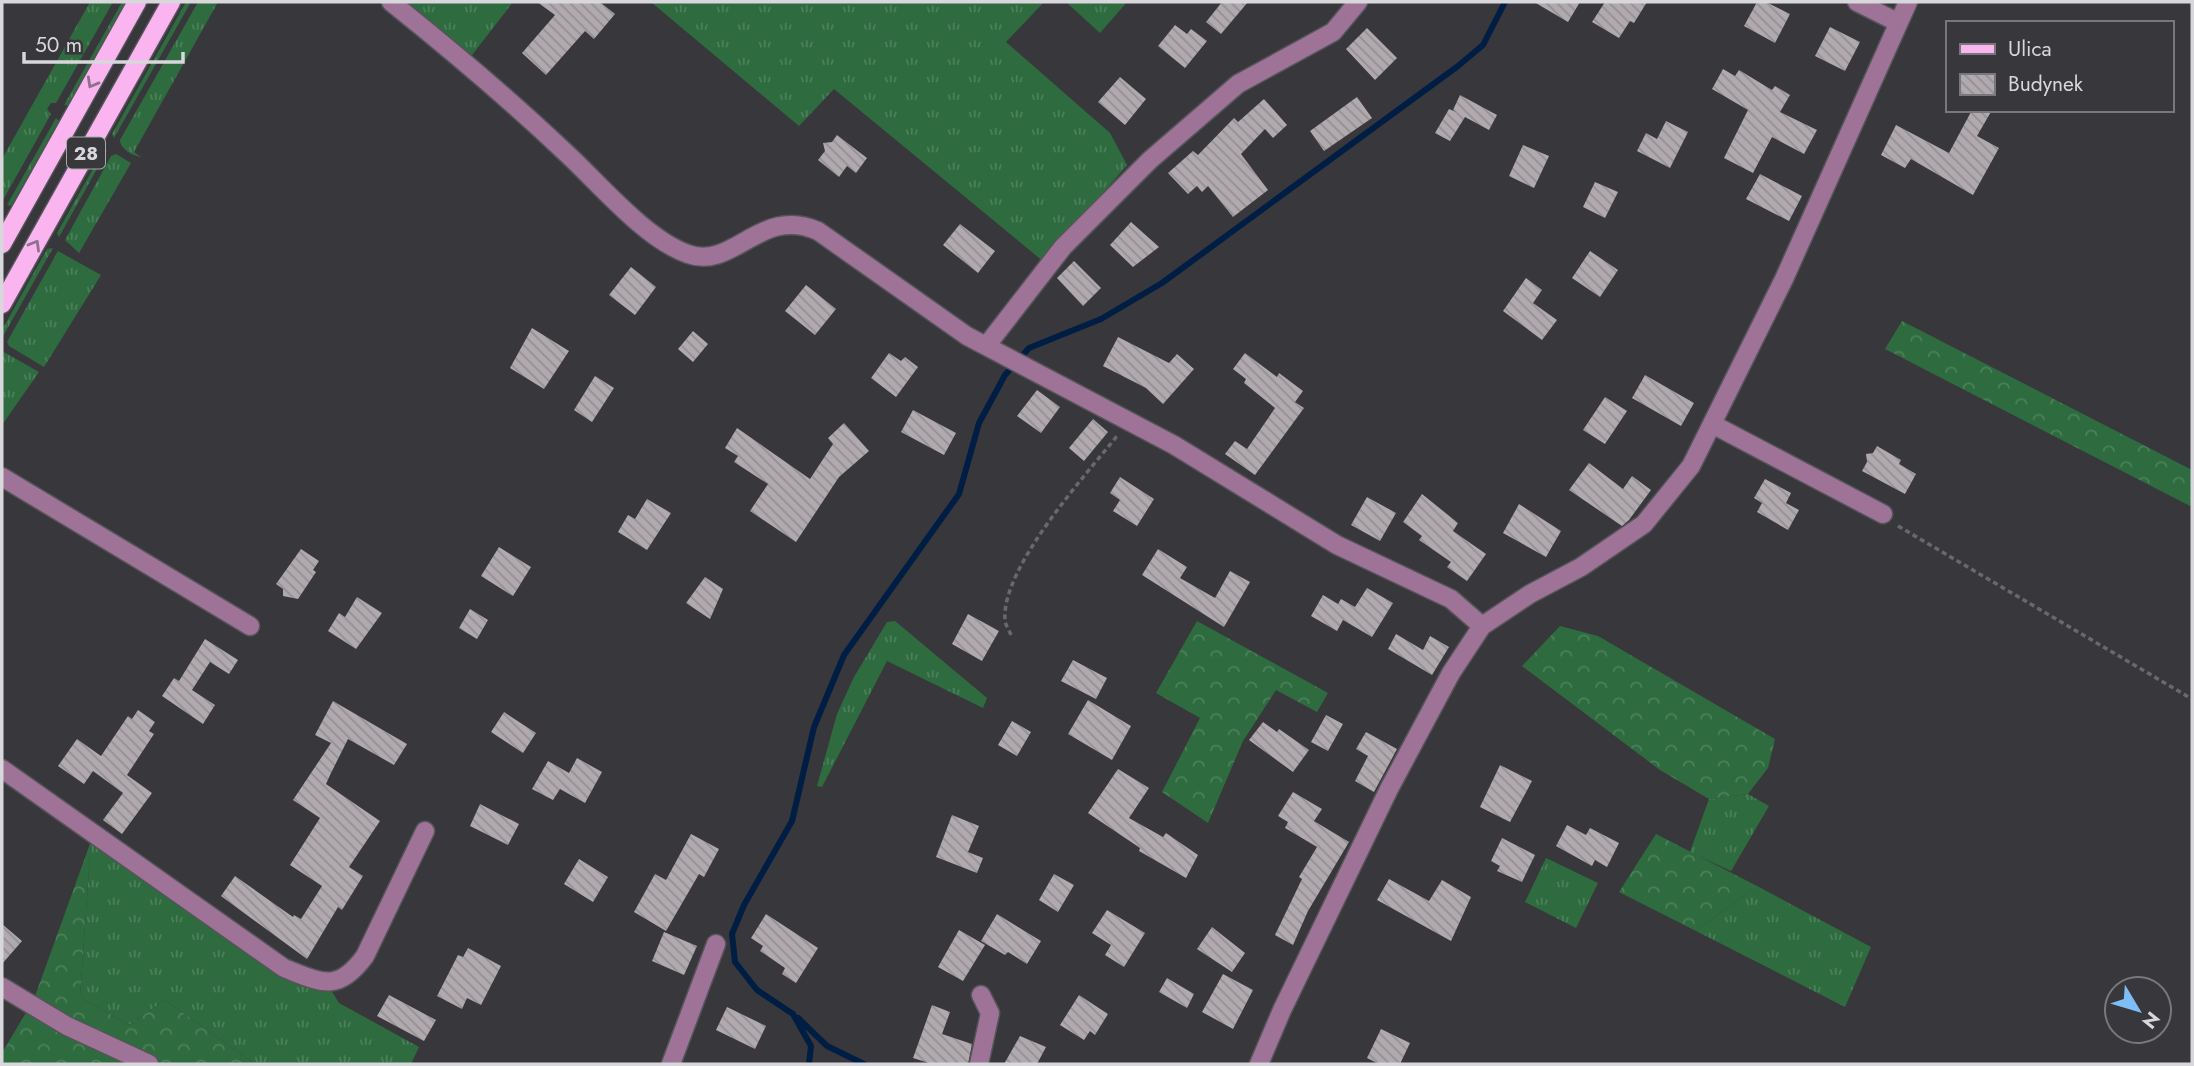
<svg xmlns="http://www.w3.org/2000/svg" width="2194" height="1066" font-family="Jost,sans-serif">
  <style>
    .grass { fill: url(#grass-tufts) }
    .forest { fill: url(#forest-crowns) }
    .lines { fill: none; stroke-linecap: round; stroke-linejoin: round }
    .stream { stroke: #001e44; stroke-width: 6 }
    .building { fill: url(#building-back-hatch) }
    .minor-casing { stroke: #545459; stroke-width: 21 }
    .major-casing { stroke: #545459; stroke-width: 21 }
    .path { stroke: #69696d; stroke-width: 3.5; stroke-dasharray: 5 3.5; stroke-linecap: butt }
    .minor { stroke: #9e7397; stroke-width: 18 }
    .major { stroke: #fab5f0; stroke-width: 18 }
    .oneway { stroke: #8f708d }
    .labels { text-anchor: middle; stroke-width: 7; stroke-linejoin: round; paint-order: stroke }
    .shield { fill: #37373c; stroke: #a8a8ac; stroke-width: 2 }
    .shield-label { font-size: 19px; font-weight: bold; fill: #d8d8dc }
  </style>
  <defs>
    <pattern id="grass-tufts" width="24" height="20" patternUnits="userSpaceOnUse" patternTransform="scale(1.75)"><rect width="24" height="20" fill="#2e6c3f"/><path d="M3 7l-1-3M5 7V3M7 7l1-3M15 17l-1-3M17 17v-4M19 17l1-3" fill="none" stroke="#4c805a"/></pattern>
    <pattern id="forest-crowns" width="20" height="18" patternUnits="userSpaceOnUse" patternTransform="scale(1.75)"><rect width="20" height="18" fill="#2e6c3f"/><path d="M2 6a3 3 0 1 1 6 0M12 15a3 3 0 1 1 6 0" fill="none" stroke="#4c805a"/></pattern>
    <pattern id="building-back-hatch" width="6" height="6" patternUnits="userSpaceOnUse" patternTransform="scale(1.75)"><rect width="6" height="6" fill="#b0a9ae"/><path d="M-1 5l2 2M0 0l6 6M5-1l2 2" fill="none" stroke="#948f93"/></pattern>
  </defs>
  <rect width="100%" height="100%" fill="#37373c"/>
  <path class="grass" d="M90,2H113L56,103H51L47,109L51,114L2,202V159Z
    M122,2H126L68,105H64Z
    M186,2H191L114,138L112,134Z
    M198,2H218L134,152L141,157C133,156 120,149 120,140Z
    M405,2H513L472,55Z
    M651,2H1044L1006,42L1110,133L1127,165L1044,262L834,89L799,126Z
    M1066,2H1127L1100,33Z
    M56,118L59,121L11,206L7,205Z
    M104,149L107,151L59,237L57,233Z
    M116,154L131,163L79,253L65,240L111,156Z
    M53,248L2,338V330L47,249Z
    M58,251L101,275L44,367L9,346L7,342Z
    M2,351L39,372L2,425Z
    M895,621L987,698L983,708L887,661L822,787L817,786L837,714L854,677L887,622Z
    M1748,794L1769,806L1731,871L1690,852L1709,799Z
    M91,841L304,987L331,990L339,1003L419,1047L411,1064H255L165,1000L129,1025L80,997Z
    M1546,858L1598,883L1576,928L1525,902Z
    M1757,886L1871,947L1845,1007L1696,931Z"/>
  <path class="forest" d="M1902,321L2192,470V507L1885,349Z
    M1197,621L1328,693L1317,712L1276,690L1243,741L1208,823L1162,792L1200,718L1156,693Z
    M1560,626L1598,636L1775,739L1768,768L1748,794L1709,799L1660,770L1522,666Z
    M1656,834L1757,886L1696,931L1619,892Z
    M91,841L80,997L129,1025L165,1000L255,1064H2V1053L34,999Z"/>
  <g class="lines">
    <path class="stream" d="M798,1018L827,1046L864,1064
      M809,1064L811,1046L793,1014L757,990L735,962L732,934L744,905L792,821L814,727L844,655L959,494L979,423L1005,375L1029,348L1101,319L1162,283L1458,66L1483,45L1505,2"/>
  </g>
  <path class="building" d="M537,2H600L615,14L594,39L585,31L546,75L522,53L555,15Z
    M1222,2H1248L1221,34L1206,22Z
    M1534,2H1580L1568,22Z
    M1605,2H1647L1634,23L1630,21L1619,38L1592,22Z
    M1757,2H1766L1790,14L1775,43L1744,26Z
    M1175,25L1187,34L1191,29L1207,41L1185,68L1158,46Z
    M1830,27L1860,42L1845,71L1815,56Z
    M1367,28L1397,58L1375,80L1346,49Z
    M1723,69L1735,76L1739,70L1772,90L1775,86L1790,95L1780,112L1817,130L1804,154L1772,137L1753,173L1724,158L1748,110L1712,89Z
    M1120,77L1146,99L1125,125L1098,102Z
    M1460,95L1497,115L1489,130L1465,117L1450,141L1435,133L1449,109L1456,112L1453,110Z
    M1357,97L1372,118L1324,151L1310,131Z
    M1264,99L1287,125L1273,138L1265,129L1241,154L1268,190L1233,217L1208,186L1202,192L1197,186L1188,194L1168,173L1193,151L1198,155L1234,118L1238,122Z
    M1972,110H1992L1977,136L1999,148L1973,195L1911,159L1905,168L1881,155L1896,125L1949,153Z
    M1666,121L1688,132L1670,168L1637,151L1646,133L1657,139Z
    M837,135L867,158L856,173L847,166L839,177L818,160L825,151L823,143L832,142Z
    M1523,145L1549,156L1534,188L1509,176Z
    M1760,174L1802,196L1789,221L1746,199Z
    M1595,182L1618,192L1605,218L1583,207Z
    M1131,222L1159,247L1133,267L1110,245Z
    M960,224L995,251L978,273L943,245Z
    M1590,251L1618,270L1600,297L1572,278Z
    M1074,261L1101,288L1083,306L1057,278Z
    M631,267L656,287L635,315L609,295Z
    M1526,278L1542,290L1533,303L1557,320L1542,340L1503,311Z
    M806,285L836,309L815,335L785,311Z
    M532,328L569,351L544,389L510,368Z
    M693,331L708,344L693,362L678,349Z
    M1118,337L1169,363L1177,354L1194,369L1163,404L1146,388L1103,366Z
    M889,353L901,361L905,357L918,367L896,397L871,378Z
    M1245,353L1277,377L1279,373L1303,391L1295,402L1304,408L1255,475L1225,454L1235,441L1247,449L1275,408L1244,383L1246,379L1233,369Z
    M1645,375L1694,403L1681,426L1632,398Z
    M595,376L614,388L592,422L574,410Z
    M1037,390L1060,407L1041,433L1017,416Z
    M1605,397L1627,411L1605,444L1583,430Z
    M913,410L956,433L944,455L901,432Z
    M1093,419L1108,432L1084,461L1069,448Z
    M844,423L869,451L839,477L796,542L750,511L768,484L734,462L738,456L725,448L737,428L810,479L833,444L828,438Z
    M1877,446L1901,460L1899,464L1916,474L1905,494L1862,471L1867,462L1866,454L1873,453Z
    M1589,463L1623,489L1632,476L1651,490L1629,520L1622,526L1569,490Z
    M1120,477L1154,499L1137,526L1113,511L1120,500L1110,493Z
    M1765,479L1791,493L1786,503L1799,510L1788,530L1757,512L1762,503L1754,498Z
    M1422,494L1458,523L1453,531L1486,554L1467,581L1447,567L1451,562L1419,540L1422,536L1403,522Z
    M1367,497L1396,513L1380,541L1351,525Z
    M647,499L671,513L647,550L618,532L628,515L635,519Z
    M1519,504L1561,531L1546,557L1503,533Z
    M499,547L531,567L513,596L481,576Z
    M301,549L319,561L313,570L316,572L298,599L283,596V589L276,584Z
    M1158,549L1187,567L1180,578L1215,598L1230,571L1250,582L1224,627L1142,575Z
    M705,577L723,589L710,619L686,603Z
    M1367,588L1393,603L1372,637L1343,620L1337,631L1311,616L1323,595L1338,604L1341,599L1355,607Z
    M357,597L382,613L356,649L328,631L339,613L345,617Z
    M470,609L488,620L477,639L459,628Z
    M968,614L999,631L982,661L952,644Z
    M1396,634L1423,650L1430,636L1449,647L1432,675L1388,649Z
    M205,639L238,660L229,674L210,662L192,690L215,705L203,724L162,696L174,678L179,681Z
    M1073,660L1107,678L1096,699L1061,681Z
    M1088,700L1131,726L1112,760L1068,734Z
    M333,701L407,744L394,765L348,739L331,773L326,784L380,821L349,867L363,876L342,910L338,907L307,959L221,896L235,876L293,917L294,915L301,919L322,886L290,865L320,818L293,800L331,743L315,735Z
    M138,710L155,722L149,731L154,734L127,775L152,793L122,834L103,820L123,793L93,771L84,784L58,766L77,739L101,756L128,716L132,719Z
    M504,712L536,733L523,753L491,732Z
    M1326,715L1343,724L1328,751L1311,742Z
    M1012,721L1031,732L1017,756L998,745Z
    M1263,722L1277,732L1279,729L1309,750L1293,772L1249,740Z
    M1366,732L1397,749L1374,792L1355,781L1368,756L1356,749Z
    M577,758L602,772L585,803L560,789L553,800L532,789L548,761L569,773Z
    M1500,765L1532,781L1510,822L1480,807Z
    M1118,769L1149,788L1129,818L1163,837L1166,833L1198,855L1186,878L1139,851L1140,848L1088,813Z
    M1293,792L1322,809L1314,821L1349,842L1308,911L1293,945L1275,935L1302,879L1299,877L1317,847L1285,828L1288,822L1278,816Z
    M480,804L519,824L508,845L470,826Z
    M952,815L979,826L968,852L983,858L977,873L936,857Z
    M1567,825L1586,835L1590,828L1619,843L1607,867L1595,860L1592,866L1556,846Z
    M691,834L719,849L704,877L699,874L666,931L634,912L655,874L666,880Z
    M1502,838L1535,855L1522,882L1497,871L1500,866L1491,861Z
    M579,859L608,877L593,902L564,884Z
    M1054,874L1074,885L1058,912L1039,900Z
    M1389,879L1429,901L1442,880L1471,897L1451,941L1377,900Z
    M1107,910L1145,933L1124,967L1105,955L1111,945L1092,933Z
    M766,914L818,948L796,983L782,974L785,968L760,951L763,946L751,938Z
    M997,914L1041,941L1027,964L1008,952L1005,955L981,941Z
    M2,924L22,941L2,964Z
    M1212,927L1245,953L1232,972L1197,949Z
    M959,930L985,945L963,981L938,967Z
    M664,932L697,946L684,975L652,961Z
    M468,948L501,966L481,1005L467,998L462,1009L437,996L458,955L463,957Z
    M1223,974L1253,990L1233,1029L1202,1012Z
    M1167,978L1194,994L1187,1008L1159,992Z
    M389,995L436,1020L424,1041L377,1016Z
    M1079,995L1108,1014L1095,1035L1090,1031L1084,1040L1060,1025Z
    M932,1005L950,1012L942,1034L972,1044L968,1064H932L913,1058Z
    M727,1007L766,1026L755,1049L716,1030Z
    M1381,1029L1410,1043L1400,1064H1379L1367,1058Z
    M1020,1036L1046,1047L1037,1064H1004Z"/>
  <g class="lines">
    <g class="minor-casing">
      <path id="minor" d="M391,2C451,50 509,99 565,152C599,183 645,239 688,254C733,271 761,205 818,231L967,336L1174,445L1337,545L1451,599L1482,626
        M1857,2L1897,22
        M987,345L1063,247L1150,160L1238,84L1333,32L1358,2
        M1712,424L1883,514
        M2,477L250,626
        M2,769L284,968C322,983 338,993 365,956L425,831
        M2,987L67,1026L149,1064
        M671,1064L716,944
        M979,1064L990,1013L981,995
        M1259,1064L1282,1010L1389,789L1451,673L1482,626L1530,594L1581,567L1644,524L1691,466L1784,279L1908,2"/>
    </g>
    <g class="major-casing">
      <path id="major" d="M2,244L137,2
        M2,304L171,2"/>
    </g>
    <path class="path" d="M1898,526L2192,699
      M1011,635C1009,630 1005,624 1005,620C1001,568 1085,476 1117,436"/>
    <use href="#minor" class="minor"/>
    <use href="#major" class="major"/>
  </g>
  <defs><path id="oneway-chevron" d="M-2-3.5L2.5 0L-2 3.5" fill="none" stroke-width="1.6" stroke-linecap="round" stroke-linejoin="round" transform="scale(1.75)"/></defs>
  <g class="oneway">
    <use href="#oneway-chevron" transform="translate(92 83) rotate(119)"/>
    <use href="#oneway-chevron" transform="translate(35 245) rotate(-60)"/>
  </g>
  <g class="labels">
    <rect class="shield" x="67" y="137.5" width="38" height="31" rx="5"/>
    <g class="shield-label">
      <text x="86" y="160">28</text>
    </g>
  </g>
  <rect width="2194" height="1066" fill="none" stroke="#d8d8dc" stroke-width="7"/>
  <rect x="1946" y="21" width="228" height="91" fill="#37373c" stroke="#77777c" stroke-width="2"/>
  <rect x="1960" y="44" width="35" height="10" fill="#fab5f0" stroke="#77777c" stroke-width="2"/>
  <text x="2008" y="56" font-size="21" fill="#d8d8dc">Ulica</text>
  <rect x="1960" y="74" width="35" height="21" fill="url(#building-back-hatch)" stroke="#77777c" stroke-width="2"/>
  <text x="2008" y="91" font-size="21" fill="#d8d8dc">Budynek</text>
  <g transform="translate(2138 1010) rotate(128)"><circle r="33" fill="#37373c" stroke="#77777c" stroke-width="2"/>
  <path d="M0-5L12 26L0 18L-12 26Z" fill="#7dbef9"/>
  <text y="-10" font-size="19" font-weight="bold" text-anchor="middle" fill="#d8d8dc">N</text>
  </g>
  <path d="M24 52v10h159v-10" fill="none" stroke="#d8d8dc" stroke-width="3.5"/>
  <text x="35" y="52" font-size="21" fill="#d8d8dc" stroke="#37373c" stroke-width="5" paint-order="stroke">50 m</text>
</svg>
